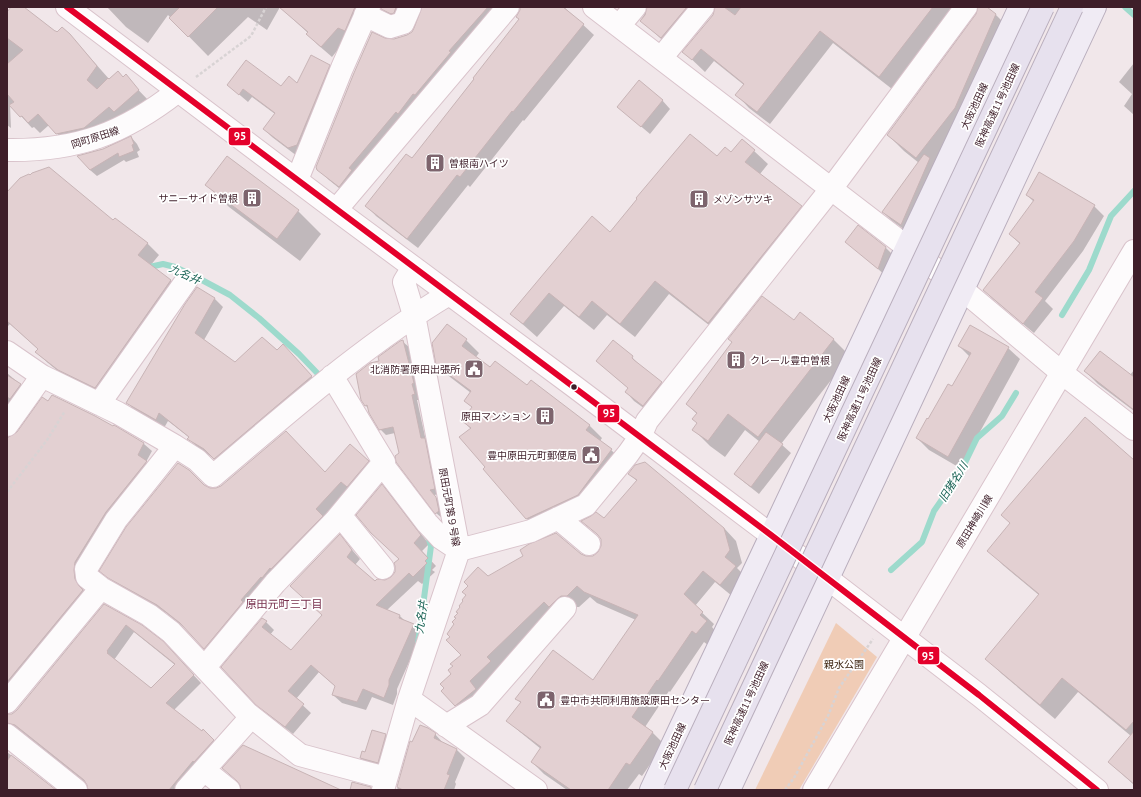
<svg xmlns="http://www.w3.org/2000/svg" width="1141" height="797" font-family="'PT Sans','Noto Sans JP',sans-serif">
  <style>
    .green { fill: #f0ccb6 }
    .shadow { fill: #0003; fill-rule: evenodd }
    .lines { fill: none; stroke-linecap: round; stroke-linejoin: round }
    .stream { stroke: #9ddacc; stroke-width: 6 }
    .building { fill: #e3d0d2; stroke: #c8b4b6; fill-rule: evenodd }
    .minor-casing { stroke: #d9c3cb; stroke-width: 24 }
    .major-casing { stroke: #b9aebd; stroke-width: 24 }
    .path { stroke: #d8d3d4; stroke-width: 2.5; stroke-dasharray: 3 2; stroke-linecap: butt }
    .minor { stroke: #fdfbfc; stroke-width: 22 }
    .major { stroke: #f0ebf4; stroke-width: 22 }
    .highway-bridge-casing { stroke: #b9aebd; stroke-width: 24; stroke-linecap: butt }
    .highway-bridge { stroke: #e7e1ee; stroke-width: 22 }
    .bus-1-casing { stroke: #fff; stroke-width: 9 }
    .bus-1 { stroke: #e4002b; stroke-width: 6 }
    .bus-dot { fill: #3e1e29; stroke: #fff; stroke-width: 1.5 }
    .labels { text-anchor: middle; stroke-width: 3.5; stroke-linejoin: round; paint-order: stroke }
    .street-label { font-size: 10px; fill: #3e1e29; stroke: #fff }
    .poi-label { font-size: 10px; fill: #3e1e29; stroke: #fff; text-anchor: start }
    .park-label { font-size: 10px; fill: #3b230f; stroke: #fff }
    .water-label { font-size: 11px; font-style: italic; fill: #186254; stroke: #fff }
    .neighbourhood-label { font-size: 11px; fill: #772f4c; stroke: #fff }
    .line-badge { stroke: #fff; stroke-width: 1.5 }
    .badge-label { font-size: 11px; text-anchor: middle; font-weight: bold; fill: #fff }
  </style>
  <rect width="100%" height="100%" fill="#f1e7ea"/>
  <path class="green" d="M836,623L877,657L799,790H755Z"/>
  <path class="shadow" d="M12,7H22L55,33L69,34L110,80L123,78L125,76L149,101L68,145L49,125L40,133L34,127L32,128L10,104L11,128L7,125V14Z
    M107,7H372L332,57L317,44L308,33L280,7L267,30L248,17L208,56L168,15L148,43L126,27Z
    M382,7H413L392,19L382,8Z
    M423,7H512L350,197L329,180L318,169L385,39L394,40L412,33Z
    M521,7H564L594,35L524,121L523,120L470,187L468,185L418,248L376,216L366,205L412,160L520,19Z
    M623,7H956L892,89L833,43L770,124L749,108L737,95L744,85L714,61L705,72L684,52L714,15L716,8H712L674,51L641,20L648,8Z
    M979,7H985L996,15L1012,31L909,233L891,220L883,212L919,163L904,151L888,135L977,15Z
    M1134,63V115L1124,106L1132,94L1119,82Z
    M329,66L338,74L297,156L272,137L264,129L275,114L252,97L248,102L228,85L281,88L297,84Z
    M662,100L670,109L650,134L618,107Z
    M131,137L137,144L140,150L137,152L139,157L126,162L124,160L97,176L90,170L103,150Z
    M754,151L768,164L760,174L801,207L815,221L723,336L669,294L635,337L607,315L594,330L564,306L537,337L511,314L611,234L717,158L732,154Z
    M228,157L298,211L321,234L300,261L229,207L207,185Z
    M7,193L113,221L147,243L159,255L150,266L171,281L182,293L107,399L70,381L48,363L36,352L38,349L10,324L7,327Z
    M1027,195L1094,206L1104,216L1083,251L1045,301L1053,309L1034,333L994,300L984,290L1020,244L1010,234L1034,202Z
    M847,242L886,248L894,256L886,276Z
    M214,298L223,307L204,340L235,363L277,351L291,354L319,385L223,467L213,458L197,447L189,439L190,438L168,421L164,428L136,412L128,403Z
    M800,314L834,340L850,356L781,444L791,453L759,494L744,482L735,474L760,442L745,430L725,457L710,446L693,429L698,424L697,414L687,404L794,321Z
    M447,325L466,340L479,353L476,357L491,368L527,387L589,425L602,438L600,441L611,450L624,462L539,532L527,519L484,469L486,467L471,429L463,421L473,408L465,401L471,393L450,377L437,364Z
    M403,342L409,347L419,389L420,400H417L426,441L430,445L440,494L434,495L441,504L444,517L442,518L436,513L400,453L395,433L386,435L380,429L369,409L365,405L380,362Z
    M959,346L1008,348L1020,359L960,468L929,450L917,438L952,388L970,357Z
    M632,357L640,366L661,383L670,391L652,414L634,401L626,392L629,389L597,361Z
    M1134,370V411L1098,384L1085,371L1130,375Z
    M7,373L28,391L7,422Z
    M114,426L144,444L152,451L146,462L154,470L81,578L82,587L86,594L7,699V438L113,428Z
    M1134,461V785L1109,762L1131,736L1078,692L1055,719L1002,674L987,659L1040,596L1004,566L989,551Z
    M368,462L376,469L349,489L323,517L330,524L212,656L187,630L166,613L117,585L101,571L204,486L209,489H215L326,473Z
    M629,474L724,528L736,541L742,563L737,568L747,578L732,596L715,582L695,606L714,624L712,627L718,634L708,645L704,642L670,692L669,691L645,727L652,732L664,744L642,776L639,774L627,790H567L544,774L532,762L541,749L520,732L508,721L521,703L517,699L593,682L636,620L597,603L590,597L579,607H573L468,717L442,691L453,674L462,655L451,637L488,577L580,554L586,557H593L599,553L602,546V539L583,521L604,520L637,481Z
    M382,486L390,494L429,544L422,551L436,566L432,570L435,572L422,584L418,581L387,610L399,615L406,622L413,625L422,633L397,689V694L393,705L372,697L366,710L342,703L333,695L336,687L319,672L296,699L311,713L293,734L266,713L222,667L266,622L274,630L270,635L291,652L323,615L340,536L360,559L355,565L375,582L385,581L392,578L396,572L400,559Z
    M104,605L170,650L201,683L174,710L202,732L203,731L221,748L184,790H89L87,784L23,733L17,730L7,734V715L12,714L17,711ZM134,632L175,665L152,689L114,660Z
    M435,734L443,743L457,750L465,758L455,782L456,784L454,790H397L411,743Z
    M385,735L394,743L386,771L369,766L361,758Z
    M7,752L54,790H7Z"/>
  <g class="lines">
    <path class="stream" d="M1125,7L1134,15
      M145,268L163,264L175,267L200,279L230,295L259,318L299,354L320,376
      M1062,315L1089,270L1111,216L1134,191
      M891,570L922,542L934,511L959,475L977,438L1002,416L1016,393
      M418,643L431,546L428,536"/>
  </g>
  <path class="building" d="M11,7H24L55,31H56L57,32L62,27L70,34L97,66L87,80L97,89L108,78L109,79L118,71L123,77L126,74L139,90L114,112L109,107L84,128L56,134L38,114L28,123L22,116L20,117L9,105L14,102L7,94V64L23,50L7,38V12Z
    M180,7H218L188,37L169,18Z
    M279,7H355L345,31L338,28L321,47L306,34L308,32Z
    M381,7H396L394,13L391,14L381,9Z
    M422,7H488L449,51L451,52L415,95L413,94L398,114L396,112L349,168L352,170L339,187L317,170L316,167L354,73L372,32L385,38L394,39L407,35L412,32L414,28Z
    M520,7H563L584,24L513,112L512,111L460,177L457,175L407,239L365,206L406,154L412,158L474,79L473,78L519,19L516,17L520,10Z
    M647,7H687L661,38L640,21L645,15Z
    M715,7H724L735,15L741,7H933L879,77L820,31L757,112L735,95L744,84L701,49L692,60L682,52L713,15Z
    M978,7H987L996,14L955,108L916,158L887,135L976,14Z
    M311,55L330,65L297,145L288,148L263,129L275,113L243,89L239,95L227,85L246,60L281,86L289,76L297,83Z
    M639,80L663,100L641,127L617,107Z
    M690,134L717,156L725,147L731,152L742,139L755,150L745,162L802,206L708,323L655,281L620,324L592,301L579,317L549,293L523,324L510,314L592,216L610,232L637,199L636,198Z
    M131,136L134,144L132,145L134,151L119,157L118,153L90,170L77,156L103,149Z
    M924,154L930,158L901,225L882,212Z
    M227,156L299,210L277,239L205,185Z
    M49,167L113,220L115,218L148,243L138,255L171,280L95,388L58,370L35,352L38,349L7,321V192L20,178L29,174L30,175L32,173Z
    M1039,172L1095,205L1074,241L1035,292L1043,298L1023,324L983,290L1020,243L1009,234L1034,200L1026,195Z
    M858,225L886,247L878,269L845,242Z
    M197,287L215,298L195,333L235,362L262,337L277,350L283,344L312,376L214,459L204,449L187,439L189,437L159,413L156,420L126,403L185,304Z
    M762,296L794,320L800,312L834,339L758,437L728,414L708,441L692,430L697,423L692,419L697,413L686,404L732,342L728,339Z
    M447,324L467,339L462,346L490,367L495,361L527,385L531,380L590,425L586,430L612,449L578,495L526,519L483,469L485,467L459,437L471,428L462,421L472,407L464,401L471,391L436,365L432,343Z
    M970,325L1009,347L948,457L916,438L927,418L928,419L948,384L952,386L971,353L958,346Z
    M403,340L414,383L412,384L415,394L412,395L421,438H425L435,489L430,490L436,497L439,511L435,514L396,462L395,456L399,453L393,427L379,430L369,413L367,405L365,406L361,400L356,374L370,363L379,361L378,357L400,341Z
    M613,340L633,356L632,358L634,360L662,382L643,406L625,392L628,388L596,361Z
    M1100,351L1134,377V410L1084,371Z
    M7,375L21,384L10,399L7,397Z
    M52,395L95,416L113,426L114,425L144,443L138,455L147,461L106,512L75,562L74,570L75,579L79,586L83,590L7,682V438L17,432L42,397L48,401Z
    M1085,417L1134,460V721L1126,730L1062,678L1040,705L985,659L1039,594L987,551L1010,523L1001,515Z
    M286,431L325,472L350,444L369,461L347,487L341,482L316,509L323,516L271,569L270,568L262,578L261,577L241,600L243,602L204,649L180,623L157,605L108,578L99,571L126,527L178,463L189,470L204,485L210,488H216L221,486Z
    M766,432L783,444L751,487L734,474Z
    M645,462L724,528L730,550L725,557L736,566L720,585L703,571L684,594L703,612L700,615L707,621L696,634L692,631L658,681L657,680L632,717L653,732L630,765L626,763L608,790H571L531,762L541,747L506,721L521,702L515,699L553,650L593,680L638,615L584,592L577,586L567,596H561L556,600L549,607L544,602L487,657L491,661L470,681L476,689L455,706L441,691L444,688L440,684L451,674L448,670L453,666L450,664L461,655L446,640L450,637L447,634L454,624L452,622L456,618L454,617L458,613L456,612L460,607L459,606L463,601L462,600L466,595L462,592L468,586L464,582L478,567L488,576L523,556L520,550L529,544L556,533L581,554L586,556H593L598,552L601,546V539L597,534L581,521L591,516L596,512L604,518L637,480L628,474L635,465Z
    M382,484L421,535L414,543L428,558L425,561L427,563L413,577L409,573L376,605L400,615L399,618L414,624L389,680V685L384,698L363,689L357,702L332,695L335,686L311,665L288,691L304,704L285,727L256,705L221,667L262,618L267,621L262,627L291,650L322,615L290,586L340,534L352,550L347,557L375,581L377,579L385,580L391,577L395,572V566L394,563L399,559L371,533L356,515Z
    M104,604L142,625L163,641L194,675L166,703L202,731L203,729L214,740L194,762L193,761L169,790H88L87,785L84,780L15,725L7,723V714H12L17,710ZM126,625L175,664L151,688L107,653L108,652L107,651Z
    M420,725L428,728L436,733L434,738L457,749L447,774L450,775L444,790H403L397,787L410,741L412,742Z
    M372,730L386,734L378,763L360,758L362,751L365,752Z
    M1134,731V784L1108,762Z
    M243,745L267,756L341,790H241L240,785L237,781L222,768Z
    M11,755L56,790H7V761Z
    M352,782L371,787V790H350Z"/>
  <g class="lines">
    <g class="minor-casing">
      <path id="minor" d="M67,7L336,210L575,387L771,535L979,695L1097,790
        M594,7L963,290L1062,373L1134,429
        M365,15L390,27L403,23L410,7
        M619,26L635,7
        M661,58L703,7
        M7,150C77,151 123,134 178,91
        M297,180L342,68L369,7
        M336,210L508,7
        M7,352L42,376L118,413L175,446L197,460L213,476C289,412 364,345 449,294
        M99,404L186,281
        M7,425L42,376
        M175,446L116,520L86,569L87,577L101,588L149,615L171,632L248,714L300,755L386,778
        M382,464L427,523L441,538L459,550L531,531L586,505L628,454L640,437L647,421L831,189L966,7
        M340,515L383,568
        M558,518L589,544
        M205,667L275,583L335,521L384,462L332,376
        M409,699L536,790
        M7,702L101,588
        M446,726L480,705L565,608
        M7,735L76,790
        M204,770L229,790
        M186,790L251,717
        M383,790L409,699L459,550L414,315L404,282L413,267
        M814,790L1134,251"/>
    </g>
    <g class="major-casing">
      <path id="major" d="M651,790L1020,7
        M729,790L1095,7"/>
    </g>
    <path class="path" d="M196,77L251,36L266,7
      M7,492L47,440L65,411
      M785,790L794,778L828,716L839,688L873,639"/>
    <use href="#minor" class="minor"/>
    <use href="#major" class="major"/>
    <g class="highway-bridge-casing">
      <path id="highway-bridge" d="M675,790L1043,7
        M705,790L1072,7"/>
    </g>
    <use href="#highway-bridge" class="highway-bridge"/>
    <g class="bus-1-casing">
      <path id="bus-1" d="M67,7L771,535L979,695L1097,790"/>
    </g>
    <use href="#bus-1" class="bus-1"/>
  </g>
  <defs>
    <g id="building-square" transform="scale(1)"><rect x="-9" y="-9" width="18" height="18" rx="4" fill="#7d646d" stroke="#fff"/><path d="M-4-6H4V6H1V3H-1V6H-4ZM-2.5-4.3h1.7v1.8h-1.7ZM.8-4.3h1.7v1.8H.8ZM-2.5-1h1.7V.8h-1.7ZM.8-1h1.7V.8H.8Z" fill="#fff"/></g>
    <g id="civic-square" transform="scale(1)"><rect x="-9" y="-9" width="18" height="18" rx="4" fill="#7d646d" stroke="#fff"/><path d="M-.6-6.5H3V-4.5H.6V-3L4-1V1h2V6H-6V1h2V-1L-.6-3ZM-1.2 2.5V6h2.4V2.5Z" fill="#fff"/></g>
  </defs>
  <g fill-rule="evenodd">
    <use href="#building-square" x="435" y="163"/>
    <use href="#building-square" x="252" y="198"/>
    <use href="#building-square" x="699" y="199"/>
    <use href="#building-square" x="736" y="360"/>
    <use href="#civic-square" x="474" y="369"/>
    <use href="#building-square" x="545" y="416"/>
    <use href="#civic-square" x="591" y="455"/>
    <use href="#civic-square" x="546" y="700"/>
  </g>
  <circle class="bus-dot" cx="574" cy="387" r="3.5"/>
  <g class="labels">
    <g class="street-label">
      <text transform="translate(997 105) rotate(-65)" y="4">阪神高速11号池田線</text>
      <text transform="translate(974 106) rotate(-65)" y="4">大阪池田線</text>
      <text transform="translate(95 137) rotate(-18)" y="4">岡町原田線</text>
      <text transform="translate(836 399) rotate(-65)" y="4">大阪池田線</text>
      <text transform="translate(859 399) rotate(-65)" y="4">阪神高速11号池田線</text>
      <text transform="translate(450 507) rotate(80)" y="4">原田元町第９号線</text>
      <text transform="translate(974 521) rotate(-59)" y="4">原田神崎川線</text>
      <text transform="translate(746 703) rotate(-65)" y="4">阪神高速11号池田線</text>
      <text transform="translate(672 746) rotate(-65)" y="4">大阪池田線</text>
    </g>
    <g class="poi-label">
      <text x="449" y="167">曽根南ハイツ</text>
      <text x="238" y="202" text-anchor="end">サニーサイド曽根</text>
      <text x="713" y="203">メゾンサツキ</text>
      <text x="750" y="364">クレール豊中曽根</text>
      <text x="460" y="373" text-anchor="end">北消防署原田出張所</text>
      <text x="531" y="420" text-anchor="end">原田マンション</text>
      <text x="577" y="459" text-anchor="end">豊中原田元町郵便局</text>
      <text x="560" y="704">豊中市共同利用施設原田センター</text>
    </g>
    <g class="park-label">
      <text x="844" y="668">親水公園</text>
    </g>
    <g class="water-label">
      <text transform="translate(185 274) rotate(24)" y="4">九名井</text>
      <text transform="translate(953 482) rotate(-58)" y="4">旧猪名川</text>
      <text transform="translate(421 617) rotate(-82)" y="4">九名井</text>
    </g>
    <g class="neighbourhood-label">
      <text x="284" y="608">原田元町三丁目</text>
    </g>
  </g>
  <g class="line-badge">
    <rect x="228" y="127" width="23" height="19" rx="4" fill="#e4002b"/>
    <rect x="597" y="404" width="23" height="19" rx="4" fill="#e4002b"/>
    <rect x="917" y="646" width="23" height="19" rx="4" fill="#e4002b"/>
  </g>
  <g class="badge-label">
    <text x="240" y="140">95</text>
    <text x="609" y="417">95</text>
    <text x="928" y="660">95</text>
  </g>
  <rect width="1141" height="797" fill="none" stroke="#3e1e29" stroke-width="16"/>
</svg>
